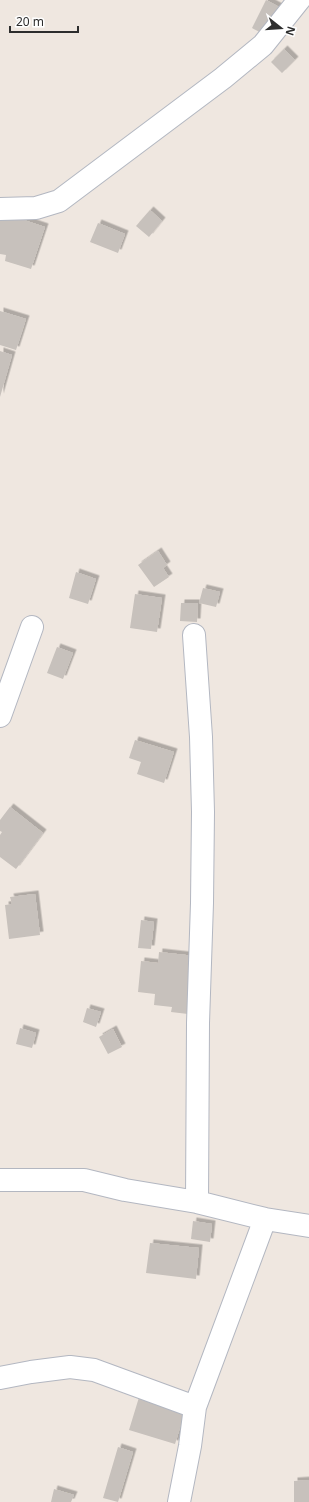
<svg xmlns="http://www.w3.org/2000/svg" width="309" height="1502" font-family="'Noto Sans',sans-serif">
  <style>
    .building { fill: #c7c1bc; filter: url(#shadow) }
    .lines { fill: none; stroke-linecap: round; stroke-linejoin: round }
    .minor-casing { stroke: #b3b7c1; stroke-width: 24 }
    .minor { stroke: #fff; stroke-width: 22 }
  </style>
  <defs>
    <filter id="shadow"><feDropShadow dx="3.5" dy="-3.5" stdDeviation="0" flood-color="#0004"/></filter>
  </defs>
  <rect width="100%" height="100%" fill="#efe7e0"/>
  <path class="building" d="M266,0L281,8L267,36L252,28Z
    M284,49L295,60L282,73L271,62Z
    M150,210L162,221L149,237L136,226Z
    M3,213L45,227L31,269L5,261L6,255L0,254V221Z
    M98,223L125,234L118,253L90,242Z
    M0,311L26,319L16,350L0,345Z
    M0,351L12,355L0,397Z
    M158,551L167,565L163,568L169,577L154,587L138,565Z
    M76,572L96,579L88,604L69,598Z
    M203,588L220,592L216,607L199,603Z
    M135,594L162,598L157,632L130,628Z
    M181,603H198L197,622L180,621Z
    M57,647L73,653L63,679L47,673Z
    M135,740L174,752L164,783L137,774L141,762L129,758Z
    M10,807L43,833L16,869L0,857V835L2,832L0,831V820Z
    M35,894L40,935L9,939L5,905L12,904L10,897Z
    M141,920L154,922L151,949L138,948Z
    M159,952L195,956L188,1014L171,1012L172,1007L154,1005L155,994L138,992L141,961L158,963Z
    M87,1008L101,1012L96,1027L83,1022Z
    M20,1028L36,1033L32,1048L16,1044Z
    M113,1029L122,1047L108,1054L99,1037Z
    M193,1221L212,1224L210,1242L191,1239Z
    M150,1243L199,1248L196,1279L146,1273Z
    M140,1394L186,1408L175,1444L129,1430Z
    M118,1447L133,1452L118,1502L103,1498Z
    M309,1480V1502H294V1481Z
    M54,1489L74,1495L71,1502H51Z"/>
  <g class="lines">
    <g class="minor-casing">
      <path id="minor" d="M0,209L36,208L59,201L223,78L263,45L299,0
        M194,635L201,737L203,812L202,903L198,1023L197,1202
        M0,716L32,627
        M0,1180H84L125,1190L197,1202L265,1219L309,1226
        M0,1378L31,1372L70,1367L94,1370L195,1407
        M179,1502L190,1446L195,1407L265,1219"/>
    </g>
    <use href="#minor" class="minor"/>
  </g>
  <g transform="translate(281 28) rotate(107)" stroke="#ffffff" stroke-width="3" paint-order="stroke">
  <path d="M0-3L7 15L0 10L-7 15Z" fill="#2d2d2d"/>
  <text y="-6" font-size="11" font-weight="bold" text-anchor="middle" fill="#2d2d2d">N</text>
  </g>
  <path d="M10 26v6h68v-6" fill="none" stroke="#2d2d2d" stroke-width="2"/>
  <text x="16" y="26" font-size="12" fill="#2d2d2d" stroke="#ffffff" stroke-width="3" paint-order="stroke">20 m</text>
</svg>
